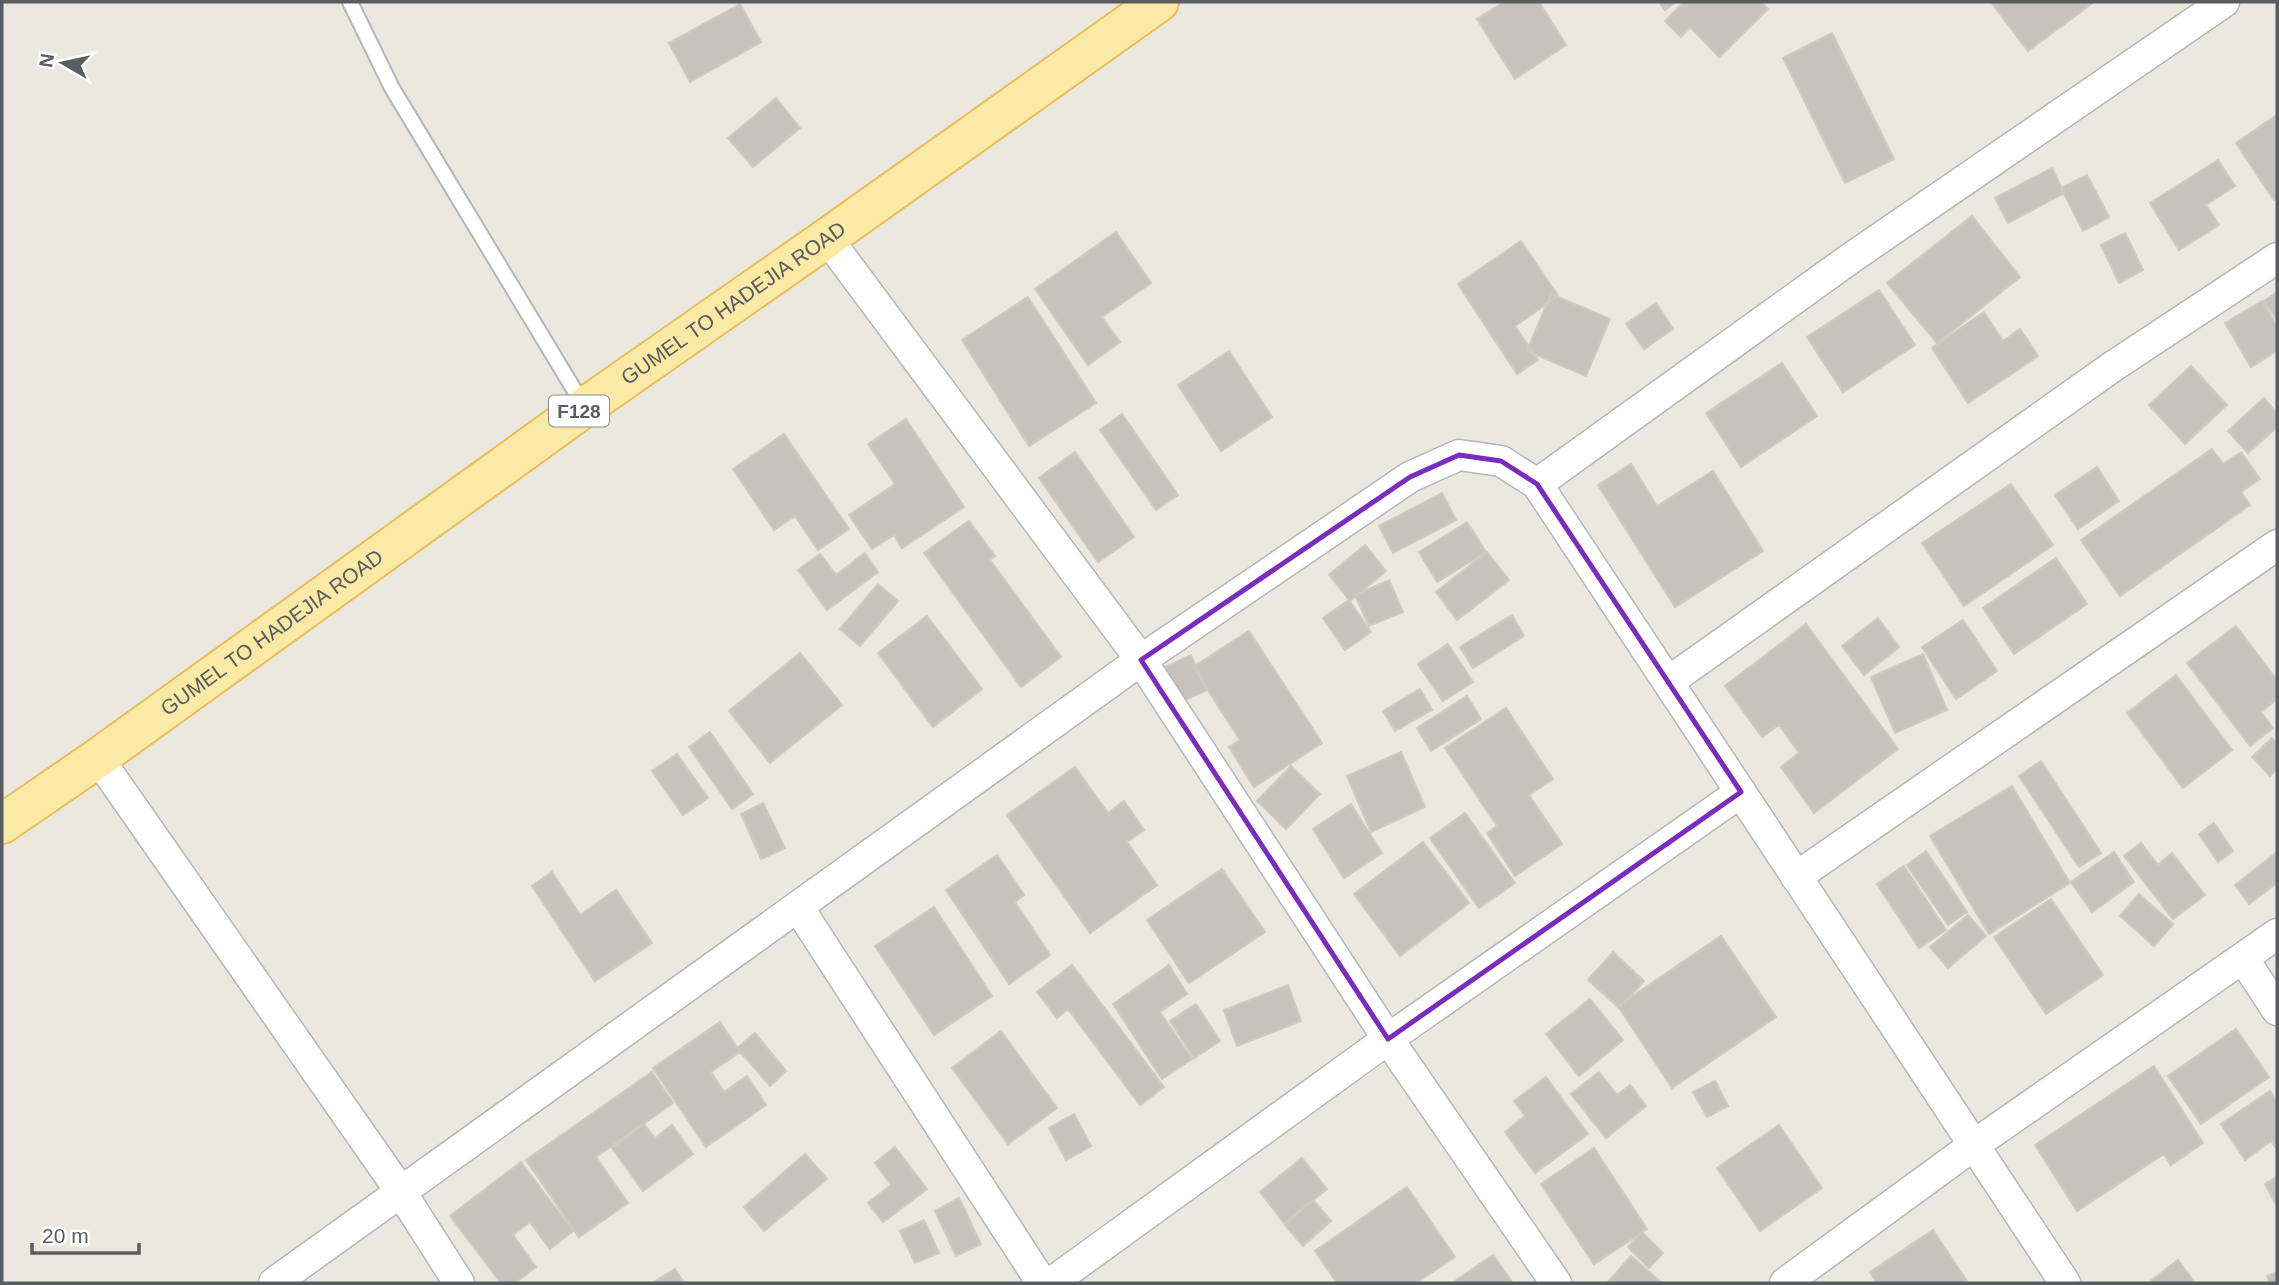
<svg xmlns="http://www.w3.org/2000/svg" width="2279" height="1285" font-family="Arial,sans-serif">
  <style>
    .building { fill: #c6c3bd; stroke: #cfcabf; stroke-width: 2 }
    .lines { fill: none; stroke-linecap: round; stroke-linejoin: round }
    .service-casing { stroke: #b3b6ba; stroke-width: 18 }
    .minor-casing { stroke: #b3b6ba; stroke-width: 33 }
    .primary-casing { stroke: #eabd5a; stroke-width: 42 }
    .service { stroke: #fff; stroke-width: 14 }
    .minor { stroke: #fff; stroke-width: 30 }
    .primary { stroke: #fbeaa5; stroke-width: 38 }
    .marked { fill: none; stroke: #7b2cbf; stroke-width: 5; stroke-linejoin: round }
    .labels { text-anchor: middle; stroke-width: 6; stroke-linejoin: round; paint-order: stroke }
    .shield { fill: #fff; stroke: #8b8d90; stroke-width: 2 }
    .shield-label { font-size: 19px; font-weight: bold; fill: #595c60 }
    .street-label { font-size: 21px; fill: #595c60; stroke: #fff }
  </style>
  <rect width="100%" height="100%" fill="#ebe8e0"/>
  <path class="building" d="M1504,2H1539L1566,45L1515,79L1477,19Z
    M1659,2H1676L1665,10Z
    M1684,2H1761L1768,9L1719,57L1690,27L1681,37L1665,21Z
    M1991,2H2094L2028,51Z
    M740,4L761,42L690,82L669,43Z
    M1832,33L1894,159L1845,183L1783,58Z
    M776,98L800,128L753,167L728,138Z
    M2277,115V198L2274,200L2236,143Z
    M2218,160L2235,186L2206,205L2219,225L2179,250L2150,203Z
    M2052,168L2064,193L2008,223L1995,198Z
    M2087,175L2109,217L2083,231L2061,188Z
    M1972,216L2020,277L1937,343L1887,283Z
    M1116,232L1151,283L1102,317L1120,342L1088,365L1035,289Z
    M2125,233L2143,270L2119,283L2101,245Z
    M1521,241L1558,296L1515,326L1538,360L1517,374L1458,284Z
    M1879,290L1915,345L1843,392L1807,337Z
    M2277,292V320L2264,301Z
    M1551,294L1610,319L1586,376L1527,351Z
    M1028,297L1096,403L1029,446L962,340Z
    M2262,301L2277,326V351L2251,367L2225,323Z
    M1656,303L1673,329L1644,349L1626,324Z
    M1984,312L2003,341L2020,329L2038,356L1968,403L1932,348Z
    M1229,351L1272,417L1221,451L1178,385Z
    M1782,363L1817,416L1741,467L1706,413Z
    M2191,366L2227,405L2185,444L2149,405Z
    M2264,398L2277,413V427L2248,453L2228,431Z
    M1122,414L1178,495L1156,510L1100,430Z
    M906,419L964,507L902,548L894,535L872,549L849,515L895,484L868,444Z
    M784,434L849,529L818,550L795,516L774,530L733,469Z
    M2212,449L2223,464L2241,452L2260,479L2241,492L2250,505L2120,596L2081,540Z
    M1075,452L1134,537L1098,562L1039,478Z
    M1631,464L1657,506L1713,471L1763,551L1675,607L1598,485Z
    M2097,467L2119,501L2078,529L2055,495Z
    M2011,484L2053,545L1964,606L1922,543Z
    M1442,493L1456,520L1393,553L1379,526Z
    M969,521L995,556L990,560L1061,657L1021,687L924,553Z
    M1467,522L1486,552L1437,582L1419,552Z
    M1365,545L1386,571L1350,601L1329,575Z
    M1487,552L1509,580L1457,620L1436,592Z
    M865,553L878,572L827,610L798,570L820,554L836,575Z
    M2056,558L2087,604L2014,654L1983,608Z
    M1389,580L1403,612L1369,626L1355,595Z
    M878,584L898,601L860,646L840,629Z
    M1349,600L1371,632L1345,650L1323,618Z
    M1512,615L1524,636L1473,668L1460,647Z
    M927,616L982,689L933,727L878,653Z
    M1878,618L1899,647L1864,675L1842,646Z
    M1963,620L1997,671L1956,699L1922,647Z
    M1806,624L1898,749L1814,813L1781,767L1799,753L1779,725L1762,737L1725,686Z
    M2236,626L2277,680V699L2261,712L2273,728L2250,746L2187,663Z
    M1249,631L1322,743L1254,787L1229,747L1240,740L1193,667Z
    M1448,644L1473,682L1443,701L1418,664Z
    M800,653L842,705L770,763L729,711Z
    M1923,654L1947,710L1895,733L1871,677Z
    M1191,655L1207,690L1181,702L1165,667Z
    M2176,675L2232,750L2183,788L2127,713Z
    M1420,689L1432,710L1395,731L1383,711Z
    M1467,696L1481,719L1431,751L1417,728Z
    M1506,708L1553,779L1529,795L1562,844L1515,876L1487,833L1497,826L1445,748Z
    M710,732L753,794L732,809L689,747Z
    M2272,738L2277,744V769L2270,776L2252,757Z
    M1401,752L1425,807L1371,832L1347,776Z
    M677,754L708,798L683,815L652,771Z
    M2041,761L2101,853L2079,867L2019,776Z
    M1291,766L1320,794L1286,829L1257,801Z
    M1075,767L1108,813L1124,801L1144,830L1127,842L1157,885L1090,933L1007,815Z
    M2012,786L2070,883L1989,934L1930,836Z
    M763,803L785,848L761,859L741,814Z
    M1351,804L1382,853L1344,878L1313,829Z
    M1465,813L1515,883L1479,908L1430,838Z
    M2214,823L2233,851L2218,862L2199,834Z
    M1423,842L1469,903L1400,956L1354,894Z
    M2141,843L2158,865L2172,853L2205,895L2173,919L2124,856Z
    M1926,851L1967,912L1948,925L1907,865Z
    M2114,852L2134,882L2092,912L2071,882Z
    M2277,852V883L2249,904L2235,885Z
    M997,855L1024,895L1015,902L1050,955L1009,984L946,890Z
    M1904,866L1946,930L1919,948L1877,884Z
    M1222,869L1265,932L1189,983L1147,920Z
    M552,872L580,915L616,890L652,943L595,981L532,886Z
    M2139,894L2173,924L2154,946L2120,916Z
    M2051,899L2103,975L2046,1014L1994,937Z
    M934,907L992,996L934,1035L875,946Z
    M1968,915L1986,936L1948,968L1930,947Z
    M1721,936L1776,1017L1672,1088L1618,1006Z
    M1613,952L1644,981L1619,1008L1588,980Z
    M1072,965L1164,1087L1140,1105L1068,1009L1057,1018L1037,992Z
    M1169,965L1187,994L1160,1012L1192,1059L1162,1079L1113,1004Z
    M1288,985L1301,1021L1237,1046L1224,1010Z
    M1590,999L1623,1040L1579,1076L1546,1034Z
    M1196,1004L1220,1041L1194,1058L1170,1021Z
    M720,1022L740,1052L711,1072L724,1092L747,1076L766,1105L706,1147L653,1068Z
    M2236,1029L2269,1077L2201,1124L2168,1076Z
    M1001,1031L1057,1108L1008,1144L952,1068Z
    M755,1033L786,1071L770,1086L737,1048Z
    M2154,1066L2203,1143L2171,1165L2164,1154L2077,1211L2035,1145Z
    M652,1072L673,1103L596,1157L628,1203L579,1237L526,1160Z
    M1599,1072L1617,1095L1630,1085L1646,1106L1606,1138L1571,1094Z
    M1546,1077L1588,1134L1535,1173L1505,1132L1525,1116L1514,1101Z
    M1715,1081L1728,1106L1707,1117L1693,1092Z
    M2270,1091L2277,1101V1150L2271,1141L2245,1160L2221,1124Z
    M1074,1114L1091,1146L1066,1160L1049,1128Z
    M644,1124L655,1138L672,1125L693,1154L643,1191L612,1148Z
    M1779,1125L1822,1188L1760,1231L1717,1168Z
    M895,1147L927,1189L883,1222L868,1203L891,1185L875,1163Z
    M1594,1148L1647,1229L1594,1264L1541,1184Z
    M805,1154L827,1179L764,1231L744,1207Z
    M1302,1158L1327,1189L1284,1223L1260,1192Z
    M521,1162L573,1231L550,1249L530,1222L513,1235L536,1267L515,1283H501L450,1216Z
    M2277,1177V1207L2265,1184Z
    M1407,1187L1455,1257L1416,1283H1337L1315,1251Z
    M959,1198L981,1244L956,1256L935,1211Z
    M1313,1200L1331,1221L1303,1246L1285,1225Z
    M924,1220L939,1253L915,1263L900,1231Z
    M1933,1230L1968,1283H1877L1870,1272Z
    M1642,1232L1663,1253L1649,1268L1628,1247Z
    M1493,1255L1513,1283H1452Z
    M1631,1256L1662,1283H1607Z
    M2178,1260L2195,1283H2148Z
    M675,1269L684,1283H652Z
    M2277,1272V1283H2270L2267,1276Z"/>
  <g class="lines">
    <g class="service-casing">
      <path id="service" d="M350,2L392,88L584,406"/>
    </g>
    <g class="minor-casing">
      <path id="minor" d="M827,238L1141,660L1388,1039L1556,1283
        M1537,484L1851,258L2224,2
        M1668,682L2112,367L2277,258
        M98,758L401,1192L459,1283
        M1796,877L2277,545
        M798,907L1042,1283
        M2243,958L2277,1010
        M274,1283L1141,660L1410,477L1459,455L1501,461L1537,484L2065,1283
        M1051,1283L1388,1039L1741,792
        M1785,1283L1974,1145L2277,934"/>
    </g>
    <g class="primary-casing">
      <g id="primary">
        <path id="s1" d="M2,824L98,758L585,407L827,238L1159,2"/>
      </g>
    </g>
    <use href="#service" class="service"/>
    <use href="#minor" class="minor"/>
    <use href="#primary" class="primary"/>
  </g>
  <path class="marked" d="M1459,455L1501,461L1537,484L1741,792L1388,1039L1141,660L1410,477Z"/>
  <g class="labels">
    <rect class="shield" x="549" y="395.5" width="60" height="31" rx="5"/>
    <g class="shield-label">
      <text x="579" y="418">F128</text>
    </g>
    <g class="street-label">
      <text dy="7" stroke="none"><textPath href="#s1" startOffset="898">GUMEL TO HADEJIA ROAD</textPath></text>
      <text dy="7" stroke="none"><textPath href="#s1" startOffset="331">GUMEL TO HADEJIA ROAD</textPath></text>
    </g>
  </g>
  <rect width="2279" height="1285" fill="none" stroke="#595c60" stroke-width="7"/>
  <g transform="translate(63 63) rotate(279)" stroke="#ffffff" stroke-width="5" paint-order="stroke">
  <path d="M0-5L12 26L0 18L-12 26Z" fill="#595c60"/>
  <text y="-10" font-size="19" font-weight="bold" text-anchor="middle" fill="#595c60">N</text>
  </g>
  <path d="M32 1243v10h107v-10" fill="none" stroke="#595c60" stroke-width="3.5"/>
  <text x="42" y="1243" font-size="21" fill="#595c60" stroke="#ffffff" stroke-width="5" paint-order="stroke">20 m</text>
</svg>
